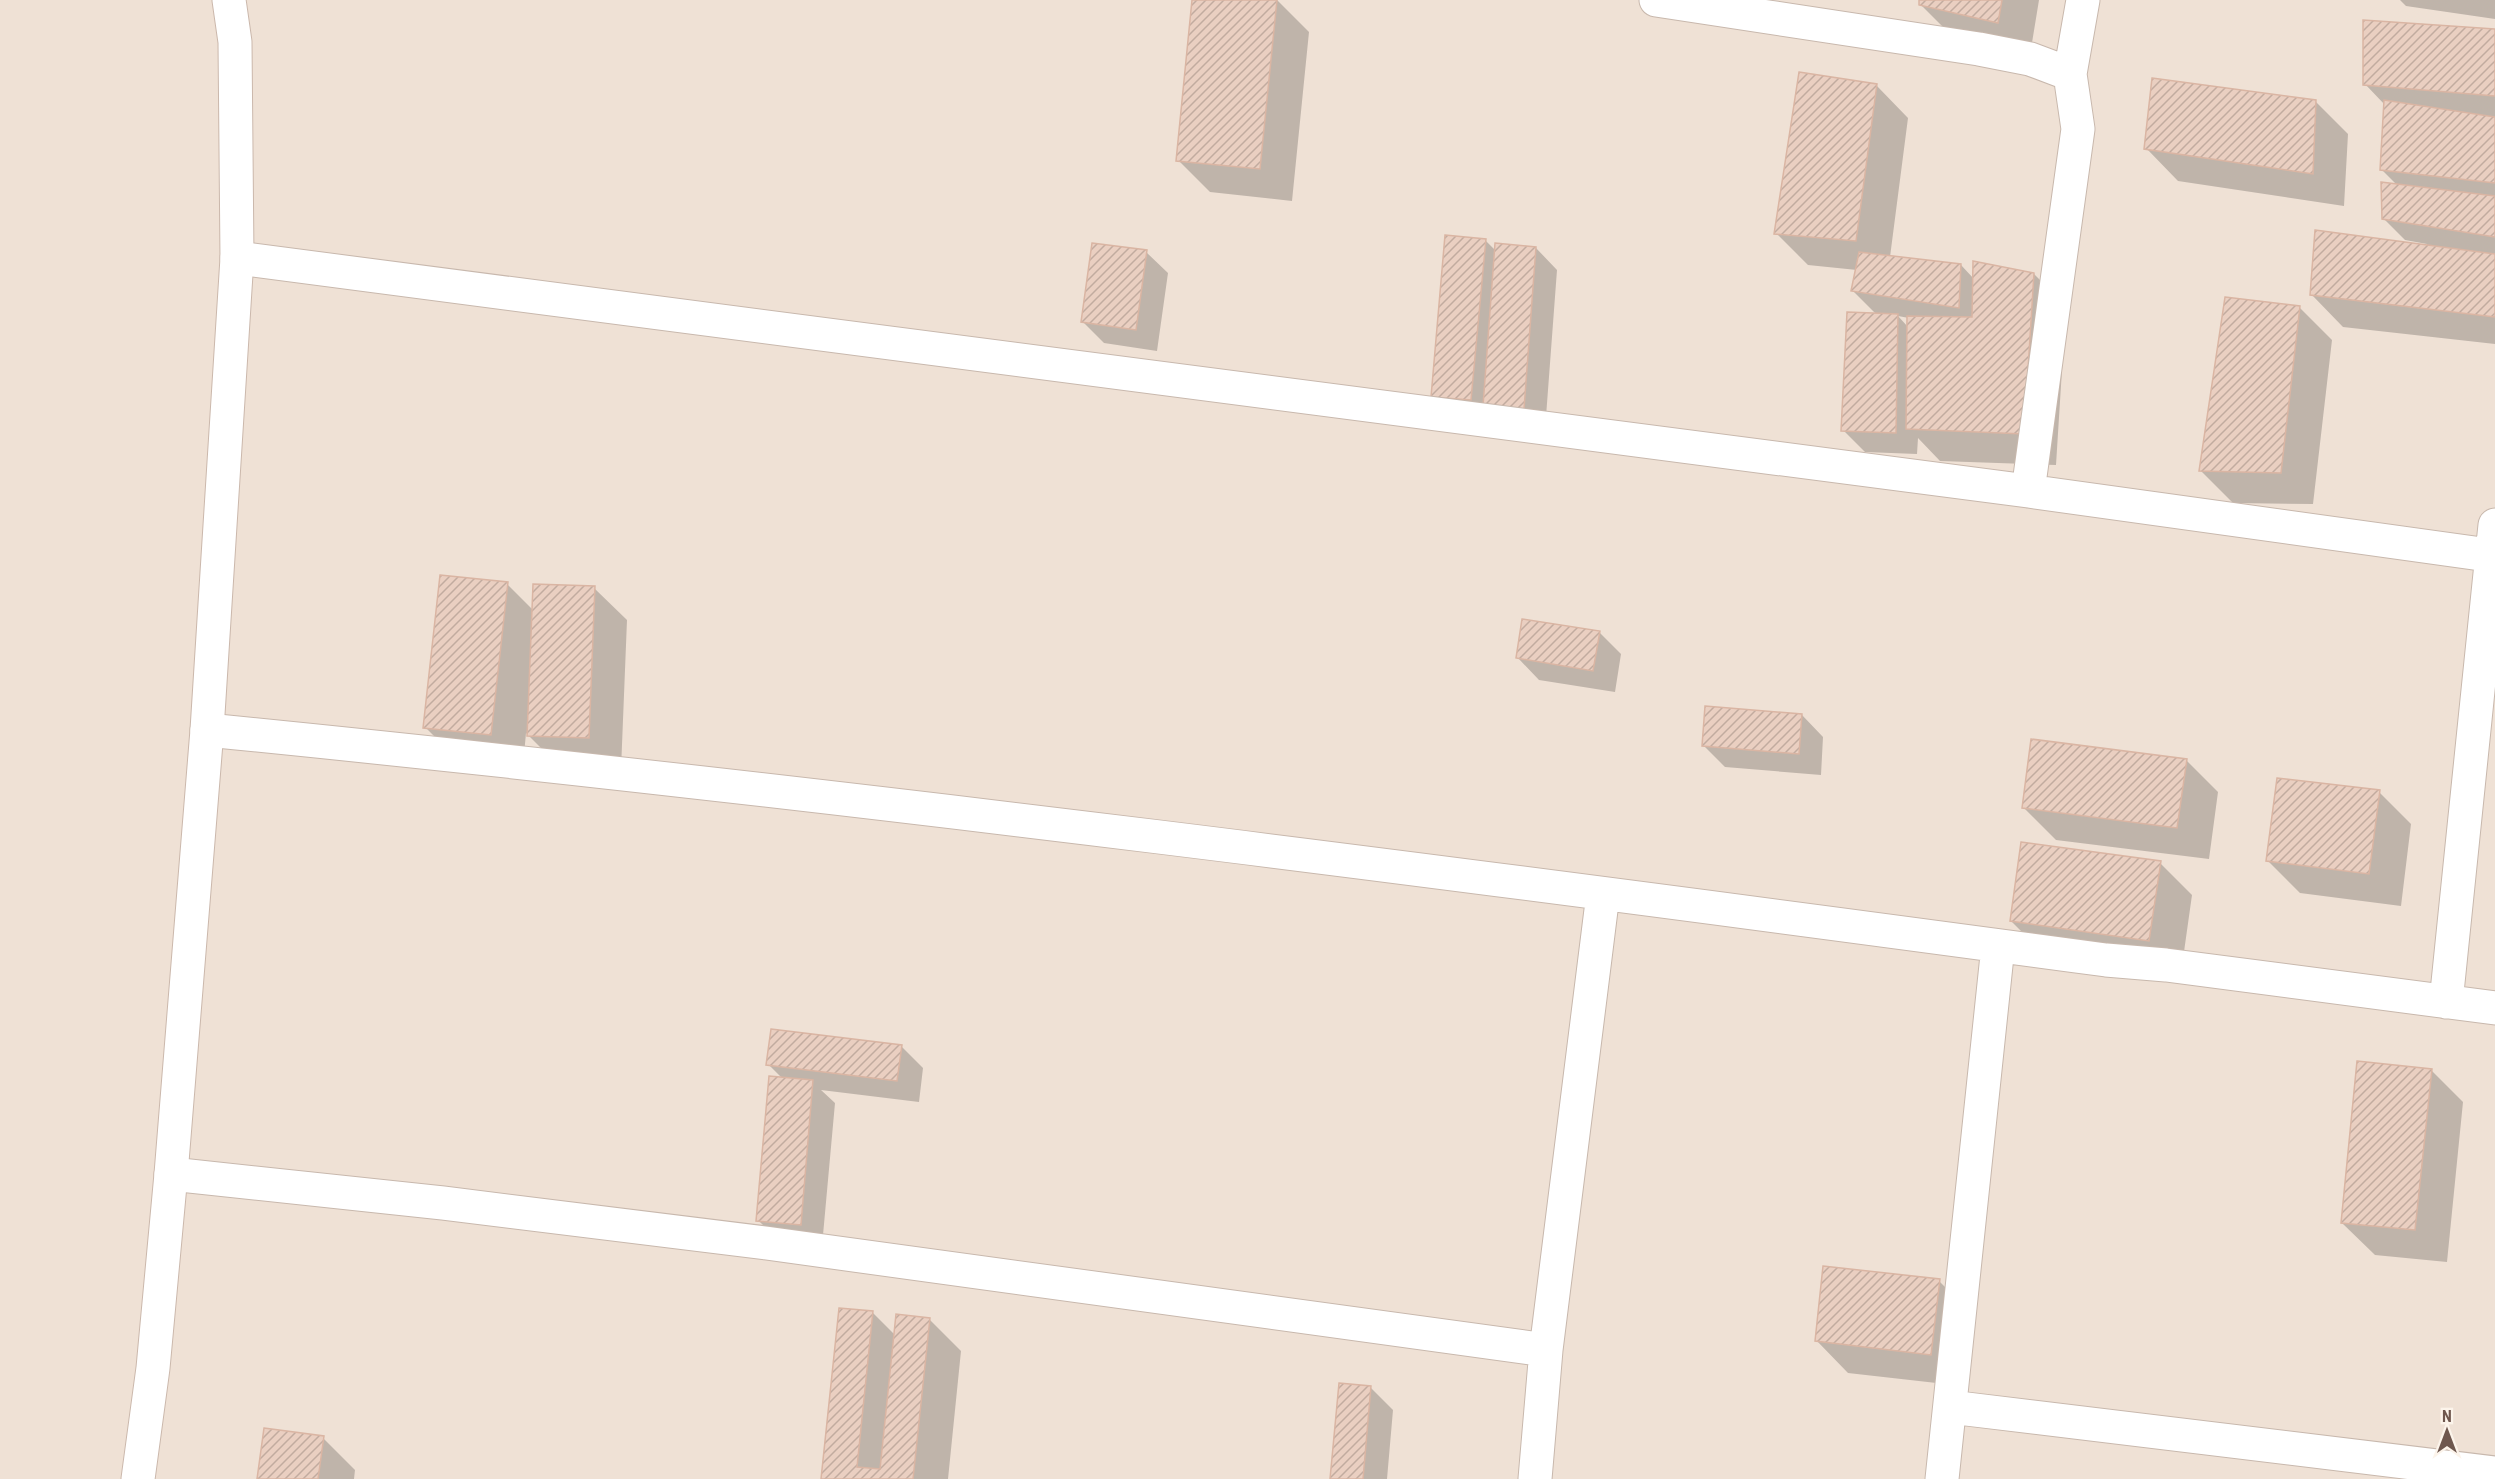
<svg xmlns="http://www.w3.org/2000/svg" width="2495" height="1479" font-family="'Roboto Condensed',sans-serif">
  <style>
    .residential { fill: #efe1d5 }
    .shadow { fill: #0003; fill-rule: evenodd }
    .building { fill: url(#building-hatch); stroke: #dab5a3; stroke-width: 1.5 }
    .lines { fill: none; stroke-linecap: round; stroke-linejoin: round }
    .street-casing { stroke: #c8b8ad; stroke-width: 35 }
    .secondary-casing { stroke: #cbb8ac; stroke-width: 35 }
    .street { stroke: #fff; stroke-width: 33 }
    .secondary { stroke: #fff; stroke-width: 33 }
  </style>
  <defs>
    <pattern id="building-hatch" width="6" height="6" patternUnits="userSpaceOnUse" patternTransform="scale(1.5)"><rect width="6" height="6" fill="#eacfc1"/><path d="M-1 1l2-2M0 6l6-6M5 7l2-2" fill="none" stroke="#c2ab9f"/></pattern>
  </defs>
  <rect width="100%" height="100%" fill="#f9f0e5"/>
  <path class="residential" d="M0,0H2495V1479H0Z"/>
  <path class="shadow" d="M1194,0H1277L1309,32L1292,201L1210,192L1178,160Z
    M1921,0H2039L2030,55L1952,36L1920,4Z
    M2400,0H2495V19L2406,6Z
    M2495,30V344L2343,327L2311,294L2427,247V244L2405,240L2383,218L2398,186L2381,169L2385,105L2365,84Z
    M1876,85L1908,118L1890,257L1961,265L1974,279L2034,274L2066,306L2056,465L1940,461L1918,438L1917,454L1865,452L1843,430L1876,314L1853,291L1857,270L1808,265L1776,233ZM1898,316L1909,318L1908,327Z
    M2315,101L2348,134L2344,206L2178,181L2146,148Z
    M1485,240L1496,251L1536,248L1557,270L1545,430L1432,396Z
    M1146,252L1168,273L1157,351L1104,343L1082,321Z
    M2300,308L2332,340L2313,504L2233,503L2201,471Z
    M507,584L533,610L594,588L627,620L621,770L561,768L526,733L523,766L457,759L425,727Z
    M1599,632L1621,654L1615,692L1539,680L1518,658Z
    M1802,715L1823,737L1821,775L1725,767L1703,745Z
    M2186,760L2218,792L2209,859L2056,840L2024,808Z
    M2379,792L2411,824L2401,906L2300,893L2268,861Z
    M2160,863L2192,895L2181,973L2043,953L2011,921Z
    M901,1046L923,1068L919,1102L821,1090L835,1103L822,1246L780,1242L758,1220L783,1079L768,1064Z
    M2431,1070L2463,1102L2447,1262L2375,1255L2342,1223Z
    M1939,1281L1971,1313L1963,1386L1848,1373L1816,1340Z
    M873,1313L895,1335L929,1319L961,1351L948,1479H822Z
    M1371,1388L1393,1410L1387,1479H1331Z
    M323,1438L355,1470L354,1479H258Z"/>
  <path class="building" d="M1192,0H1277L1260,169L1176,161Z
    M1919,0H2002L1998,23L1919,5Z
    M2363,20L2495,29V96L2363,85Z
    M1799,72L1877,84L1856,241L1774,234Z
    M2152,78L2316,100L2313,174L2144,149Z
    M2384,100L2495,117V183L2380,170Z
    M2381,182L2495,196V237L2382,219Z
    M2315,230L2495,254V317L2310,295Z
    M1445,235L1486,239L1471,400L1431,397Z
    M1092,243L1147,250L1136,330L1081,322Z
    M1495,243L1536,247L1524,409L1483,406Z
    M1859,252L1961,264L1959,308L1851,291Z
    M1973,261L2034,273L2024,434L1906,429L1907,316L1972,317Z
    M2225,297L2300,306L2281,473L2199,471Z
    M1847,312L1898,314L1896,433L1841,431Z
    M440,575L508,582L491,735L423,728Z
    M533,584L595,586L589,738L527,736Z
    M1522,619L1600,631L1593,671L1516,658Z
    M1705,706L1802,714L1799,754L1702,746Z
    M2031,739L2187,759L2177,828L2022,808Z
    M2277,778L2380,790L2369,874L2266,861Z
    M2021,842L2161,861L2149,941L2010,921Z
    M771,1029L902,1045L897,1081L766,1065Z
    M2357,1061L2432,1069L2415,1230L2341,1223Z
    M769,1076L813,1080L801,1225L756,1221Z
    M1823,1266L1940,1279L1931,1355L1815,1341Z
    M839,1308L873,1311L857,1467L880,1469L896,1314L930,1318L913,1479H821Z
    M1339,1383L1371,1386L1363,1479H1330Z
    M264,1428L324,1436L318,1479H257Z"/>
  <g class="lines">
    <g class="street-casing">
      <path id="street" d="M1656,0L1979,49L2030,59L2070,74L2078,129L2028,491
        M2070,74L2083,0
        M237,258L2028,491L2495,556
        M207,730C841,793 1474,875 2106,960L2166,965L2495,1008
        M2446,1002L2495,525
        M171,1174L443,1203L766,1243L1546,1350
        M1950,1407L2495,1473
        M1535,1479L1546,1350L1603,894
        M1942,1479L1998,946"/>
    </g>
    <g class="secondary-casing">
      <path id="secondary" d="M138,1479L153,1368L171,1174L207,730L237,258L235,42L229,0"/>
    </g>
    <use href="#street" class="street"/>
    <use href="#secondary" class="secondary"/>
  </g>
  <g transform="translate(2447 1431)" stroke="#fcf4eb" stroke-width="4.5" paint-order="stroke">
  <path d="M0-4.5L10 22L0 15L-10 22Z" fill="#6e574e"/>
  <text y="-9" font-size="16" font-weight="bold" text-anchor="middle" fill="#6e574e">N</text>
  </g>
</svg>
